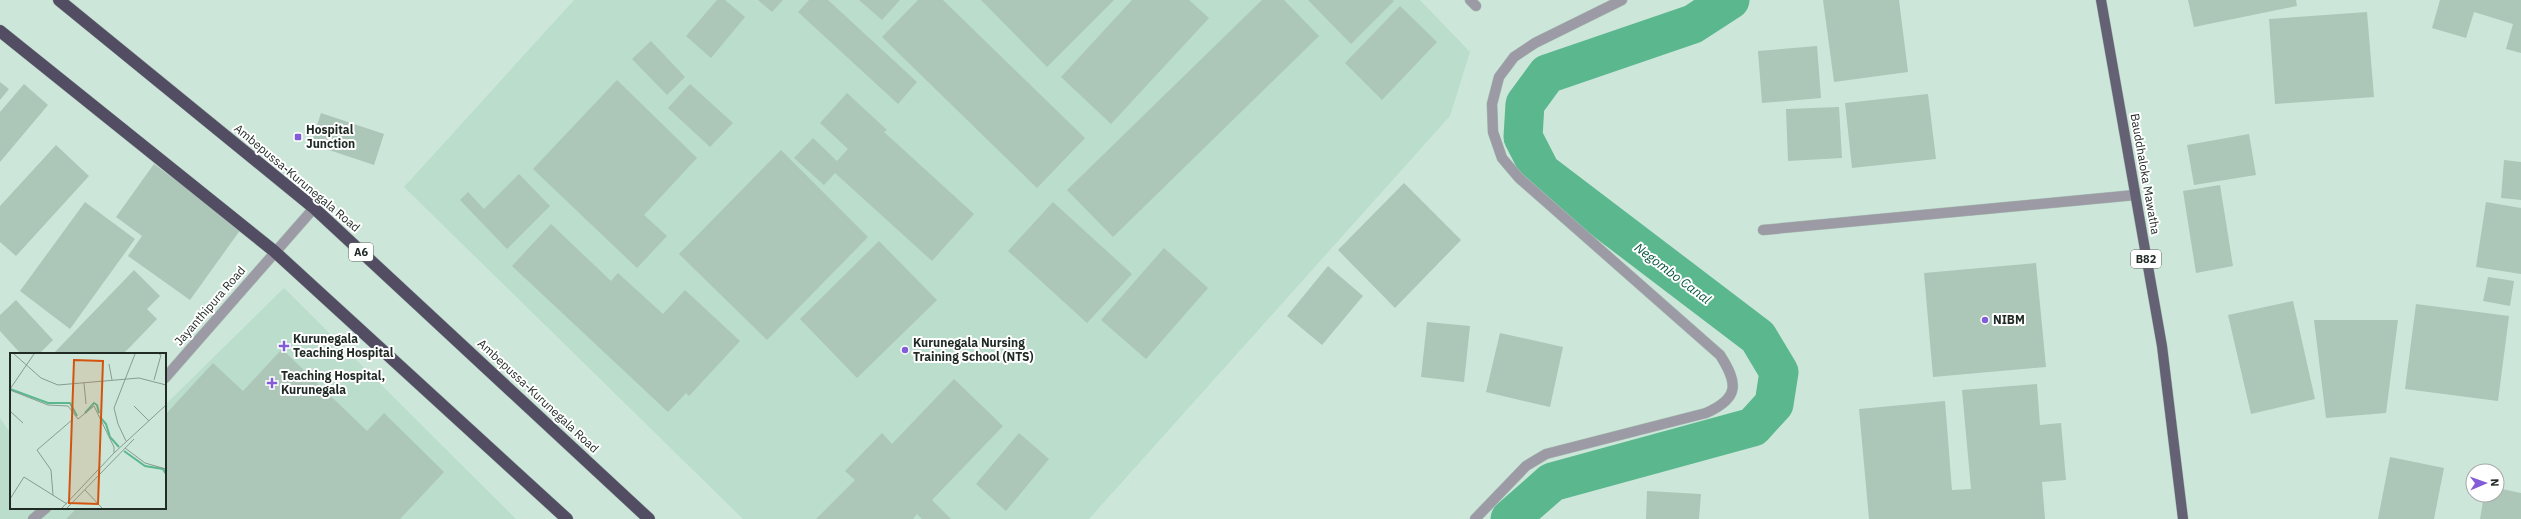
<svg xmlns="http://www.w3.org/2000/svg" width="2521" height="519" font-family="'IBM Plex Sans',sans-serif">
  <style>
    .built { fill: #bdc }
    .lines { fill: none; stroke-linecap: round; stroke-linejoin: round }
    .canal { stroke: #5bb78e; stroke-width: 39 }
    .building { fill: #acc6b8 }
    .minor-casing { stroke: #aac1b5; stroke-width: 11 }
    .major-casing { stroke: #aac1b5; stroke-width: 11 }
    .highway-casing { stroke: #aac1b5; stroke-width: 13 }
    .minor { stroke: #9c9aa5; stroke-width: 10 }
    .major { stroke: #656174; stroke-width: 10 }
    .highway { stroke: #524d63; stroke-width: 12 }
    .poi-dot { fill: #835dd7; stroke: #fff; stroke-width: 1.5 }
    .labels { text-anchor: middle; stroke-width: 4; stroke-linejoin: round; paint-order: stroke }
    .shield { fill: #fff; stroke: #646b67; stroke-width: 1 }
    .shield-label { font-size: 11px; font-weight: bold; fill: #212b26 }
    .poi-label { font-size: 12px; font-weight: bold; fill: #212b26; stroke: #fff; text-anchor: start }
    .street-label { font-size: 12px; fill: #212b26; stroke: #fff }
    .water-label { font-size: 13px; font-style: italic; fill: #045338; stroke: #fff }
    .inset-river { fill: none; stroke: #5bb78e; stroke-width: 2 }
    .inset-road { fill: none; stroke: #889c91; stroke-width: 1 }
    .view { fill: #d4540f; fill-opacity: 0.15; stroke: #d4540f; stroke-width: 2 }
    .inset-edge { fill: none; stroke: #212b26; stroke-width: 2 }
  </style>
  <rect width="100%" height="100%" fill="#cce7d9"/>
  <path class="built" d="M574,0H1420L1470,52L1450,116L1089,519H743L404,187Z
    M284,288L516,519H0V418L11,434V508H165V405Z"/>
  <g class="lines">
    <path class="canal" d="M1510,519L1552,482L1753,427L1774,404L1779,372L1758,337L1541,172L1523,137L1525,104L1547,74L1693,24L1730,0"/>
  </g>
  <path class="building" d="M717,0H725L745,17L711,58L686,36Z
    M758,0H783L772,12Z
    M809,0H828L917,82L898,104L798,12Z
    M859,0H900L882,20Z
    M918,0H943L1085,138L1037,188L882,37Z
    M981,0H1114L1047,67Z
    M1132,0H1189L1209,18L1111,124L1061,77Z
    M1262,0H1284L1319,36L1113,237L1067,190Z
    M1308,0H1392L1394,1L1351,44Z
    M1823,0H1899L1908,72L1834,82Z
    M2188,0H2296L2297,6L2194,27Z
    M2440,0H2521V53L2506,49L2513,24L2474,12L2466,38L2432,28Z
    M1400,6L1437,42L1382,100L1345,63Z
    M2367,12L2374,97L2275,104L2269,19Z
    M651,41L685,77L667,95L632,59Z
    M1817,46L1821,98L1762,103L1758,51Z
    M617,80L697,158L644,215L667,236L637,268L533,169Z
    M0,82L9,89L0,100Z
    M24,84L48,105L0,162V112Z
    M690,84L733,123L710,147L668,108Z
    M847,93L887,130L884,132L974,214L932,261L835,173L824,185L794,158L813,138L837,161L848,149L820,123Z
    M1928,94L1936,159L1852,168L1845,103Z
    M1839,107L1842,158L1788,161L1786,109Z
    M321,113L384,134L374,165L311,144Z
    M2249,134L2256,175L2194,185L2187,145Z
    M56,145L89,176L16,256L0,242V206Z
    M781,150L868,237L767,340L679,254Z
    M2504,160L2521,162V200L2501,198Z
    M154,164L241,229L190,300L128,256L142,236L116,217Z
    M519,174L550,206L507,249L460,200L468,192L484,209Z
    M1404,183L1461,240L1395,308L1338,250Z
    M2220,185L2233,266L2196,273L2183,191Z
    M85,202L135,239L70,329L20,291Z
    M1053,202L1132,274L1087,323L1008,251Z
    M2486,202L2521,208V274L2476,267Z
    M551,224L611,281L618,273L663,314L685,290L740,341L689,396L686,393L668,412L512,266Z
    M879,241L937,300L857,378L800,319Z
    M1164,248L1208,288L1146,359L1101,320Z
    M2036,263L2046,367L1933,377L1924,273Z
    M1328,266L1363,296L1322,345L1287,316Z
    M134,270L160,296L147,309L157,319L131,346L123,354H53Z
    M2488,277L2514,281L2510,306L2483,301Z
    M16,300L53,340L39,354H21L0,331V315Z
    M2293,301L2315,399L2251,414L2228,315Z
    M2416,304L2509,316L2498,401L2405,389Z
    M2314,320H2398L2386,413L2326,418Z
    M1427,322L1470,326L1464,382L1421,377Z
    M1500,333L1563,347L1550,407L1486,392Z
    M282,349L367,431L384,413L444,472L400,519H66L77,508H165V415L213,363L243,391Z
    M954,379L1003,426L932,500L951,519H922L917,514L913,519H816L855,480L845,471L882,433L892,444Z
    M2037,384L2040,425L2061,423L2066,480L2042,482L2045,519H1869L1859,409L1945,401L1952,490L1971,489L1962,390Z
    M1019,433L1049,459L1006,511L976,484Z
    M2390,457L2444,468L2434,519H2378Z
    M2497,488L2521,493V519H2480L2484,495H2497Z
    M1647,491L1701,494L1699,519H1646Z"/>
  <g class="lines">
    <g class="minor-casing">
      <path id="minor" d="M1470,0L1476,6
        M1763,230L2135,195
        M165,378L314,208
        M33,519L46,508
        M1475,519L1526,466L1546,454L1706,413C1740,398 1738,383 1720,355L1519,178L1502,158L1493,132L1492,104L1499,77L1514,57L1535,43L1622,0"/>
    </g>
    <g class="major-casing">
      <path id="major" d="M2101,0L2162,346L2183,519"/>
    </g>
    <g class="highway-casing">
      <path id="highway" d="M59,0L314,208L649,519
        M0,31L274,251L567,519"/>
    </g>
    <use href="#minor" class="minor"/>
    <use href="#major" class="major"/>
    <use href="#highway" class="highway"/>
  </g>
  <g class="poi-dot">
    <rect x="294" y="133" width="8" height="8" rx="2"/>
    <circle cx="1985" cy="320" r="4"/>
    <path d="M282 340h4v4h4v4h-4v4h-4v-4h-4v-4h4z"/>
    <circle cx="905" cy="350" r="4"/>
    <path d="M270 377h4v4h4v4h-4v4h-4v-4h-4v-4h4z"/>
  </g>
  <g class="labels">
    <g class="shield">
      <rect x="349" y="243" width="24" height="18" rx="3"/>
      <rect x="2131" y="250" width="30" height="18" rx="3"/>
    </g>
    <g class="shield-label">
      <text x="361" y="256">A6</text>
      <text x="2146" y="263">B82</text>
    </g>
    <g class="poi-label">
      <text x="306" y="134">Hospital<tspan x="306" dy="14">Junction</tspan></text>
      <text x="1993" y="324">NIBM</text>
      <text x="293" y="343">Kurunegala<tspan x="293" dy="14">Teaching Hospital</tspan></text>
      <text x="913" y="347">Kurunegala Nursing<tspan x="913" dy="14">Training School (NTS)</tspan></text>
      <text x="281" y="380">Teaching Hospital,<tspan x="281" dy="14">Kurunegala</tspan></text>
    </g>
    <g class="street-label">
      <text transform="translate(2145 174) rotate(80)" y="4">Bauddhaloka Mawatha</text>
      <text transform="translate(297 178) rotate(40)" y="4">Ambepussa-Kurunegala Road</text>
      <text transform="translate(210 306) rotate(-49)" y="4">Jayanthipura Road</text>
      <text transform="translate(538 396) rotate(43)" y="4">Ambepussa-Kurunegala Road</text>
    </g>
    <g class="water-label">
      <text transform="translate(1673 273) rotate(37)" y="5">Negombo Canal</text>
    </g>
  </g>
  <g transform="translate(10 353)">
    <rect width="156" height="156" fill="#cce7d9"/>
    <path class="inset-river" d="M0,36L38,50H60L67,63M75,60L84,50L87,52L89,60M90,64L96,71L100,84L109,94M114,98L135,113L153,116L156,121"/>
    <path class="inset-road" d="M4,1L31,25L48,32L129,25L156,32M99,11L102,27M144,27L151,2L149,1M74,30L76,51M0,36L24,1M0,37L38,52L58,53L68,66L84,53L104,94V100M124,53L139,68M0,58L13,70M116,88L108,71L104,55L125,1M115,95L135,110L156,116M75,137L92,155M43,142L41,117L27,97L62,67M0,146L14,124L57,151M52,155L104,100L156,52M57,155L124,86"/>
    <path class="view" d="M64,7L93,8L88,151L59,150Z"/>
    <rect width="156" height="156" class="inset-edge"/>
  </g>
  <g transform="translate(2485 483) rotate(88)"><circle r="19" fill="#ffffff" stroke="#a6aaa8"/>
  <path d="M0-3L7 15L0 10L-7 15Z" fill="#835dd7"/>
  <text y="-6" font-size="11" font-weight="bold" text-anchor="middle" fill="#212b26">N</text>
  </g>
</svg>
